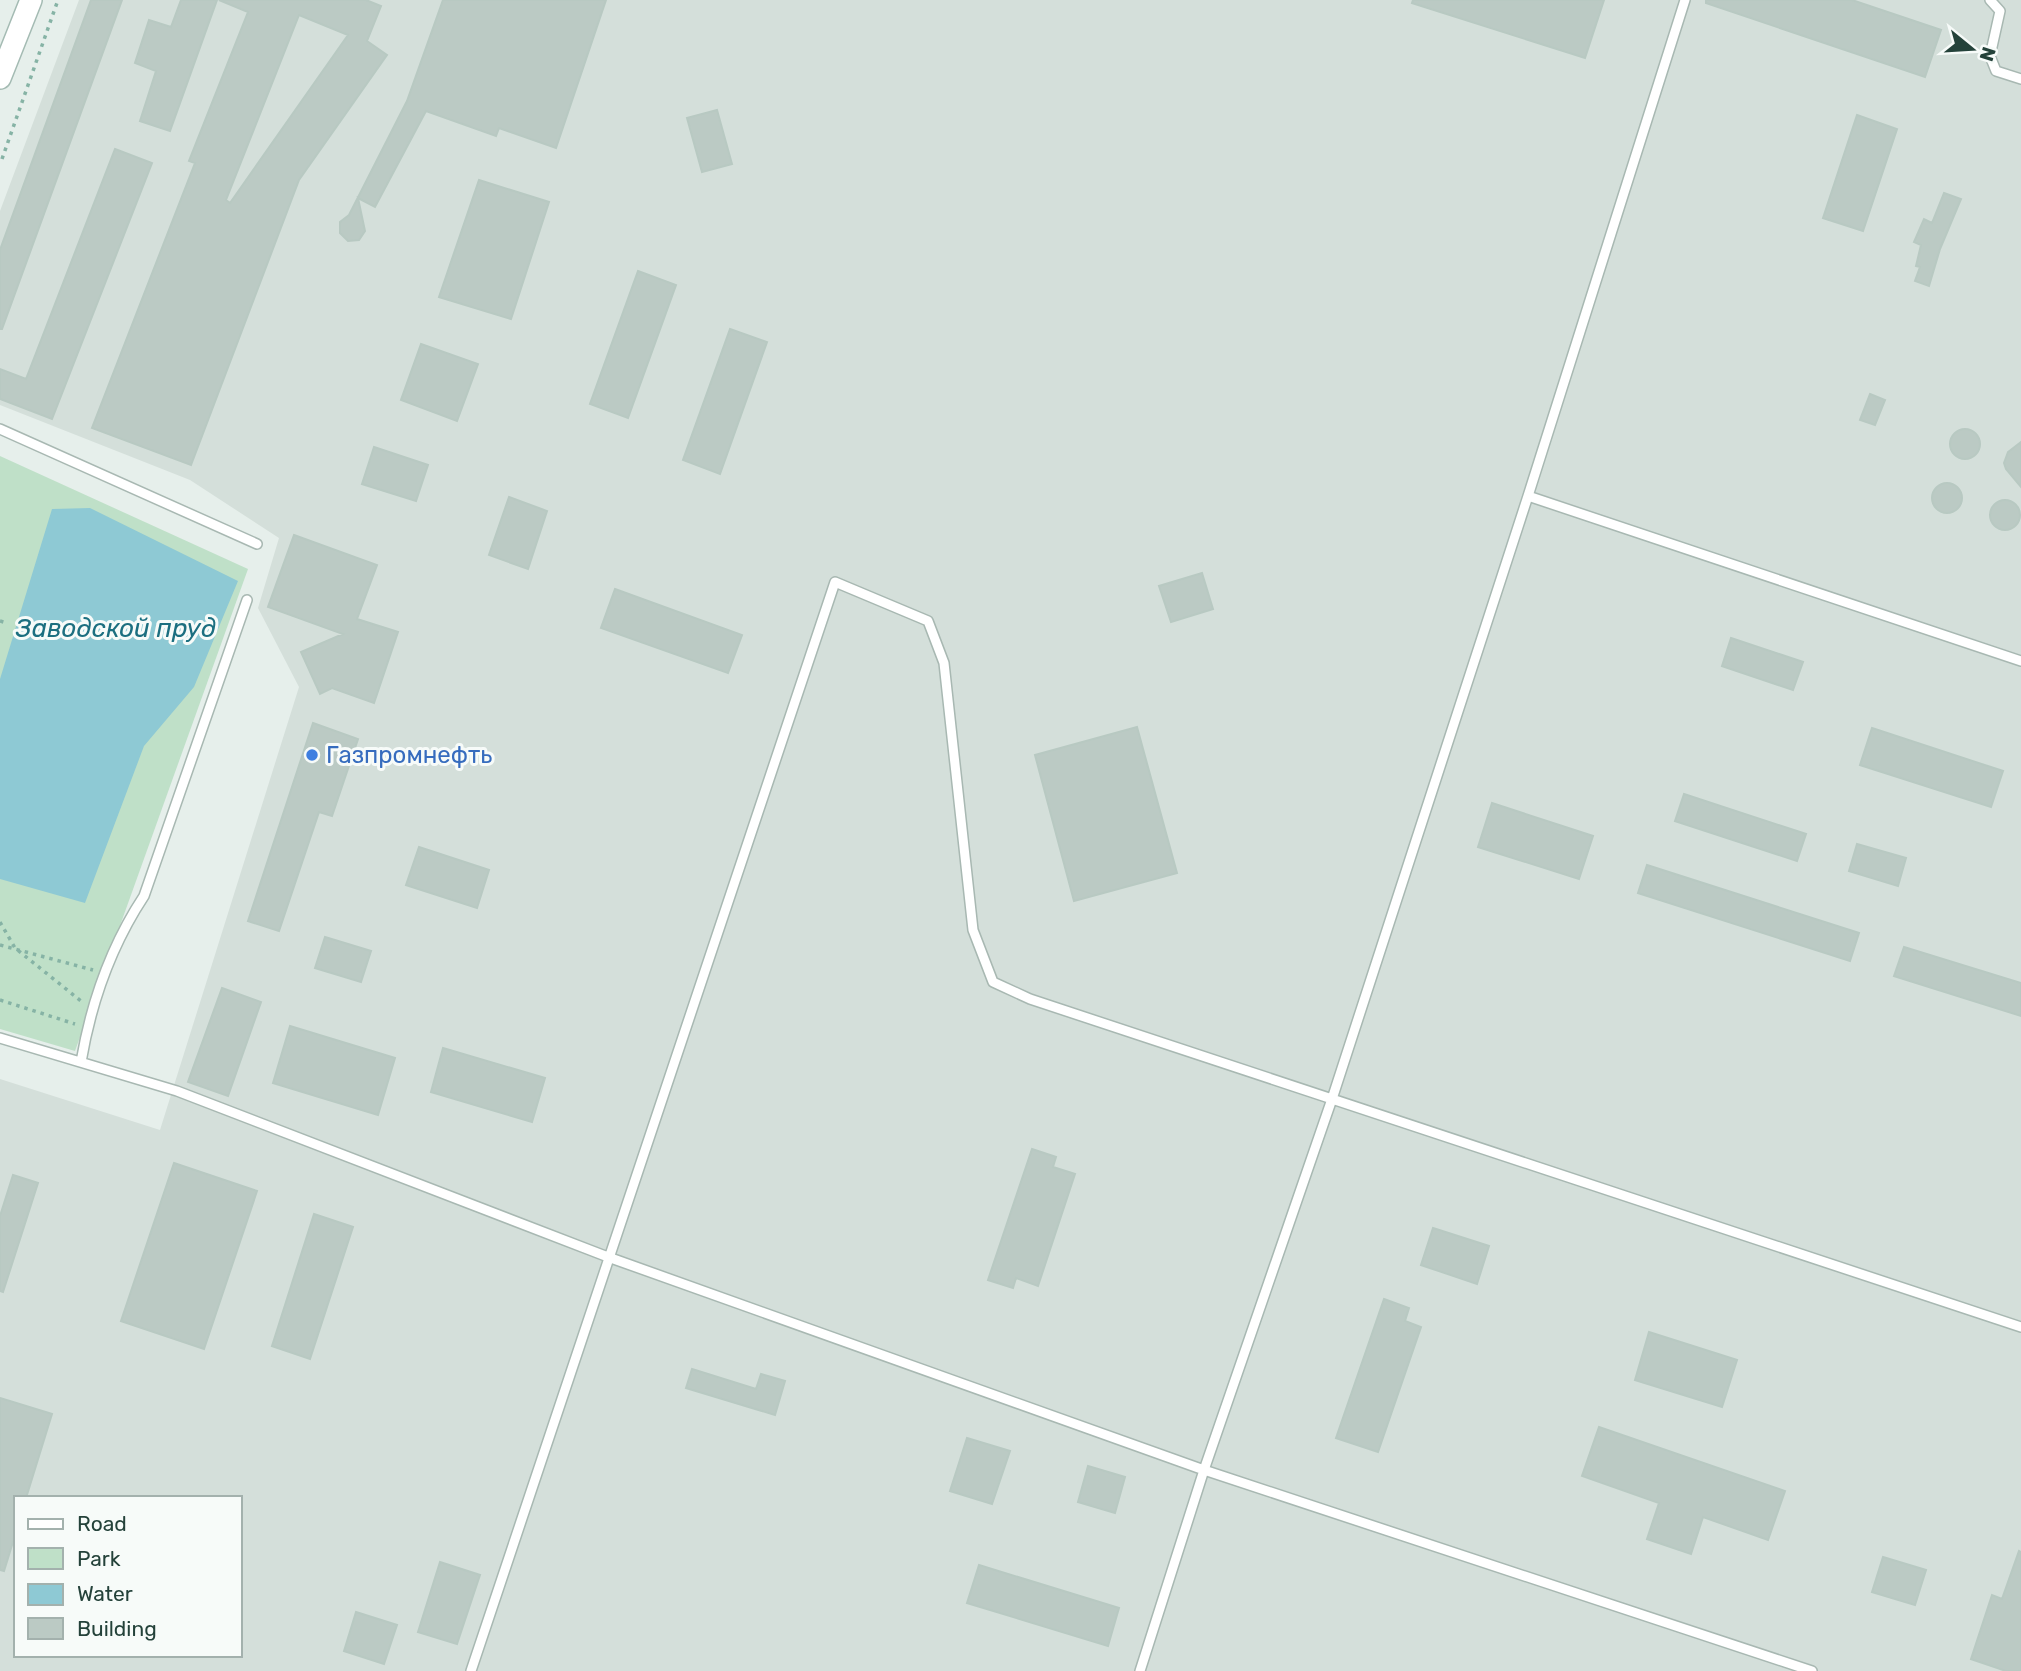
<svg xmlns="http://www.w3.org/2000/svg" width="2021" height="1671" font-family="Rubik,sans-serif">
  <style>
    .built { fill: #d4dfda; fill-rule: evenodd }
    .green { fill: #bfe0c8 }
    .water { fill: #8ec9d4 }
    .building { fill: #bbcac4; stroke: #b8c9c2; stroke-width: 2; fill-rule: evenodd }
    .lines { fill: none; stroke-linecap: round; stroke-linejoin: round }
    .lane-casing { stroke: #a8b8b2; stroke-width: 12 }
    .secondary-casing { stroke: #a4bbb3; stroke-width: 24 }
    .path { stroke: #86b3a5; stroke-width: 3.5; stroke-dasharray: 3.5 5; stroke-linecap: butt }
    .lane { stroke: #fff; stroke-width: 9 }
    .secondary { stroke: #fff; stroke-width: 21 }
    .shop-dot { fill: #3f7fe0; stroke: #f7fbf9; stroke-width: 2.5 }
    .labels { text-anchor: middle; stroke-width: 6; stroke-linejoin: round; paint-order: stroke }
    .shop-label { font-size: 24px; fill: #366cbe; stroke: #f7fbf9; text-anchor: start }
    .water-label { font-size: 26px; font-style: italic; fill: #1c6f80; stroke: #f7fbf9 }
  </style>
  <rect width="100%" height="100%" fill="#e6efeb"/>
  <path class="built" d="M79,0H2021V1671H0V1079L160,1130L299,687L258,608L279,538L190,480L0,405V211ZM16,1498H240V1655H16Z"/>
  <path class="green" d="M0,456L248,569L75,1051L0,1029Z"/>
  <path class="water" d="M90,508L238,581L194,687L144,746L85,903L0,879V679L52,509Z"/>
  <path class="building" d="M91,0H122L2,329H0V250Z
    M181,0H217L170,131L140,121L156,71L135,63L149,20L171,27Z
    M219,0H366L381,6L367,41L387,55L299,180L191,465L92,428L195,163L189,161L248,12ZM299,15L348,35L230,203L226,200Z
    M443,0H606L556,148L499,128L496,136L426,111L375,207L358,198L365,231L359,240L348,241L340,233V222L349,215L407,101Z
    M1413,0H1604L1585,58L1412,3Z
    M1706,0H1852L1941,30L1925,77L1706,3Z
    M717,110L732,164L702,172L687,118Z
    M1857,115L1897,129L1863,231L1823,218Z
    M115,149L152,163L52,419L0,399V369L26,379Z
    M479,180L549,202L511,319L439,297Z
    M1944,193L1961,199L1940,249L1929,286L1915,281L1920,267L1916,266L1921,245L1914,242L1924,219L1932,223Z
    M638,271L676,285L628,418L590,404Z
    M730,329L767,342L720,474L683,460Z
    M421,344L478,364L457,421L401,400Z
    M1870,394L1885,400L1875,425L1860,420Z
    M1950 444a15 15 0 1 1 30 0a15 15 0 1 1-30 0Z
    M2021,442V487L2006,469L2004,463L2008,452Z
    M374,447L428,465L416,501L362,484Z
    M1932 498a15 15 0 1 1 30 0a15 15 0 1 1-30 0Z
    M509,497L547,511L528,569L489,555Z
    M1990 515a15 15 0 1 1 30 0a15 15 0 1 1-30 0Z
    M294,535L377,565L357,619L398,632L374,703L332,688L320,694L301,652L343,634L268,607Z
    M1202,573L1213,609L1171,622L1159,586Z
    M615,589L742,635L728,673L601,628Z
    M1731,638L1803,662L1793,690L1722,666Z
    M313,723L358,739L332,816L319,812L279,931L248,921Z
    M1137,727L1177,873L1074,901L1035,755Z
    M1872,728L2003,771L1991,807L1860,765Z
    M1684,794L1806,834L1797,861L1675,821Z
    M1492,803L1593,836L1579,879L1478,847Z
    M1857,844L1906,858L1898,886L1849,871Z
    M419,847L489,870L477,908L406,885Z
    M1647,865L1859,933L1850,961L1638,893Z
    M325,937L371,951L361,982L315,968Z
    M1904,947L2021,983V1016L1894,976Z
    M222,988L261,1002L228,1096L188,1082Z
    M290,1026L395,1058L378,1115L273,1083Z
    M443,1048L545,1078L532,1122L431,1092Z
    M1032,1149L1056,1157L1053,1167L1075,1174L1038,1286L1016,1278L1013,1288L988,1280Z
    M174,1163L257,1191L204,1349L121,1321Z
    M13,1175L38,1183L3,1292L0,1291V1216Z
    M314,1214L353,1227L310,1359L272,1346Z
    M1433,1228L1489,1246L1477,1284L1421,1265Z
    M1384,1299L1409,1308L1405,1321L1421,1327L1378,1452L1336,1438Z
    M1649,1332L1737,1360L1722,1407L1635,1380Z
    M692,1369L756,1389L761,1374L785,1381L775,1415L686,1388Z
    M0,1398L52,1414L26,1498H16V1532L4,1571L0,1570Z
    M1599,1427L1785,1491L1768,1540L1703,1517L1691,1554L1647,1539L1659,1503L1582,1476Z
    M967,1438L1010,1451L992,1504L950,1491Z
    M1088,1466L1125,1477L1115,1513L1078,1502Z
    M2019,1551L2021,1552V1671H2006L1971,1659L1992,1595L2002,1599Z
    M1883,1557L1926,1570L1915,1605L1872,1592Z
    M440,1562L480,1575L457,1644L418,1632Z
    M979,1565L1119,1608L1108,1646L967,1603Z
    M356,1612L397,1625L384,1664L344,1651Z"/>
  <g class="lines">
    <g class="lane-casing">
      <path id="lane" d="M1990,0L2000,11L1990,56L1996,71L2021,79
        M0,429L257,544
        M1528,496L2021,661
        M0,1038L177,1091L608,1257L1204,1470L1812,1671
        M81,1062C91,1003 111,946 144,896L247,600
        M471,1671L835,582L928,621L944,663L973,930L993,982L1030,999L2021,1327
        M1140,1671L1204,1470L1332,1099L1528,496L1685,0"/>
    </g>
    <g class="secondary-casing">
      <path id="secondary" d="M0,78L31,0"/>
    </g>
    <path class="path" d="M2,159L58,0
      M0,621L7,623
      M0,922L15,948L81,1001
      M0,945L93,970
      M0,1000L75,1024"/>
    <use href="#lane" class="lane"/>
    <use href="#secondary" class="secondary"/>
  </g>
  <circle class="shop-dot" cx="312" cy="755" r="7"/>
  <g class="labels">
    <g class="shop-label">
      <text x="326" y="763">Газпромнефть</text>
    </g>
    <g class="water-label">
      <text x="116" y="637">Заводской пруд</text>
    </g>
  </g>
  <rect x="14" y="1496" width="228" height="161" fill="#f7fbf9" stroke="#a3b1ad" stroke-width="2"/>
  <rect x="28" y="1519" width="35" height="10" fill="#ffffff" stroke="#a3b1ad" stroke-width="2"/>
  <text x="77" y="1531" font-size="21" fill="#24423a">Road</text>
  <rect x="28" y="1548" width="35" height="21" fill="#bfe0c8" stroke="#a3b1ad" stroke-width="2"/>
  <text x="77" y="1566" font-size="21" fill="#24423a">Park</text>
  <rect x="28" y="1584" width="35" height="21" fill="#8ec9d4" stroke="#a3b1ad" stroke-width="2"/>
  <text x="77" y="1601" font-size="21" fill="#24423a">Water</text>
  <rect x="28" y="1618" width="35" height="21" fill="#bbcac4" stroke="#a3b1ad" stroke-width="2"/>
  <text x="77" y="1636" font-size="21" fill="#24423a">Building</text>
  <g transform="translate(1972 49) rotate(108)" stroke="#f7fbf9" stroke-width="5" paint-order="stroke">
  <path d="M0-5L12 26L0 18L-12 26Z" fill="#24423a"/>
  <text y="-10" font-size="19" font-weight="bold" text-anchor="middle" fill="#24423a">N</text>
  </g>
</svg>
